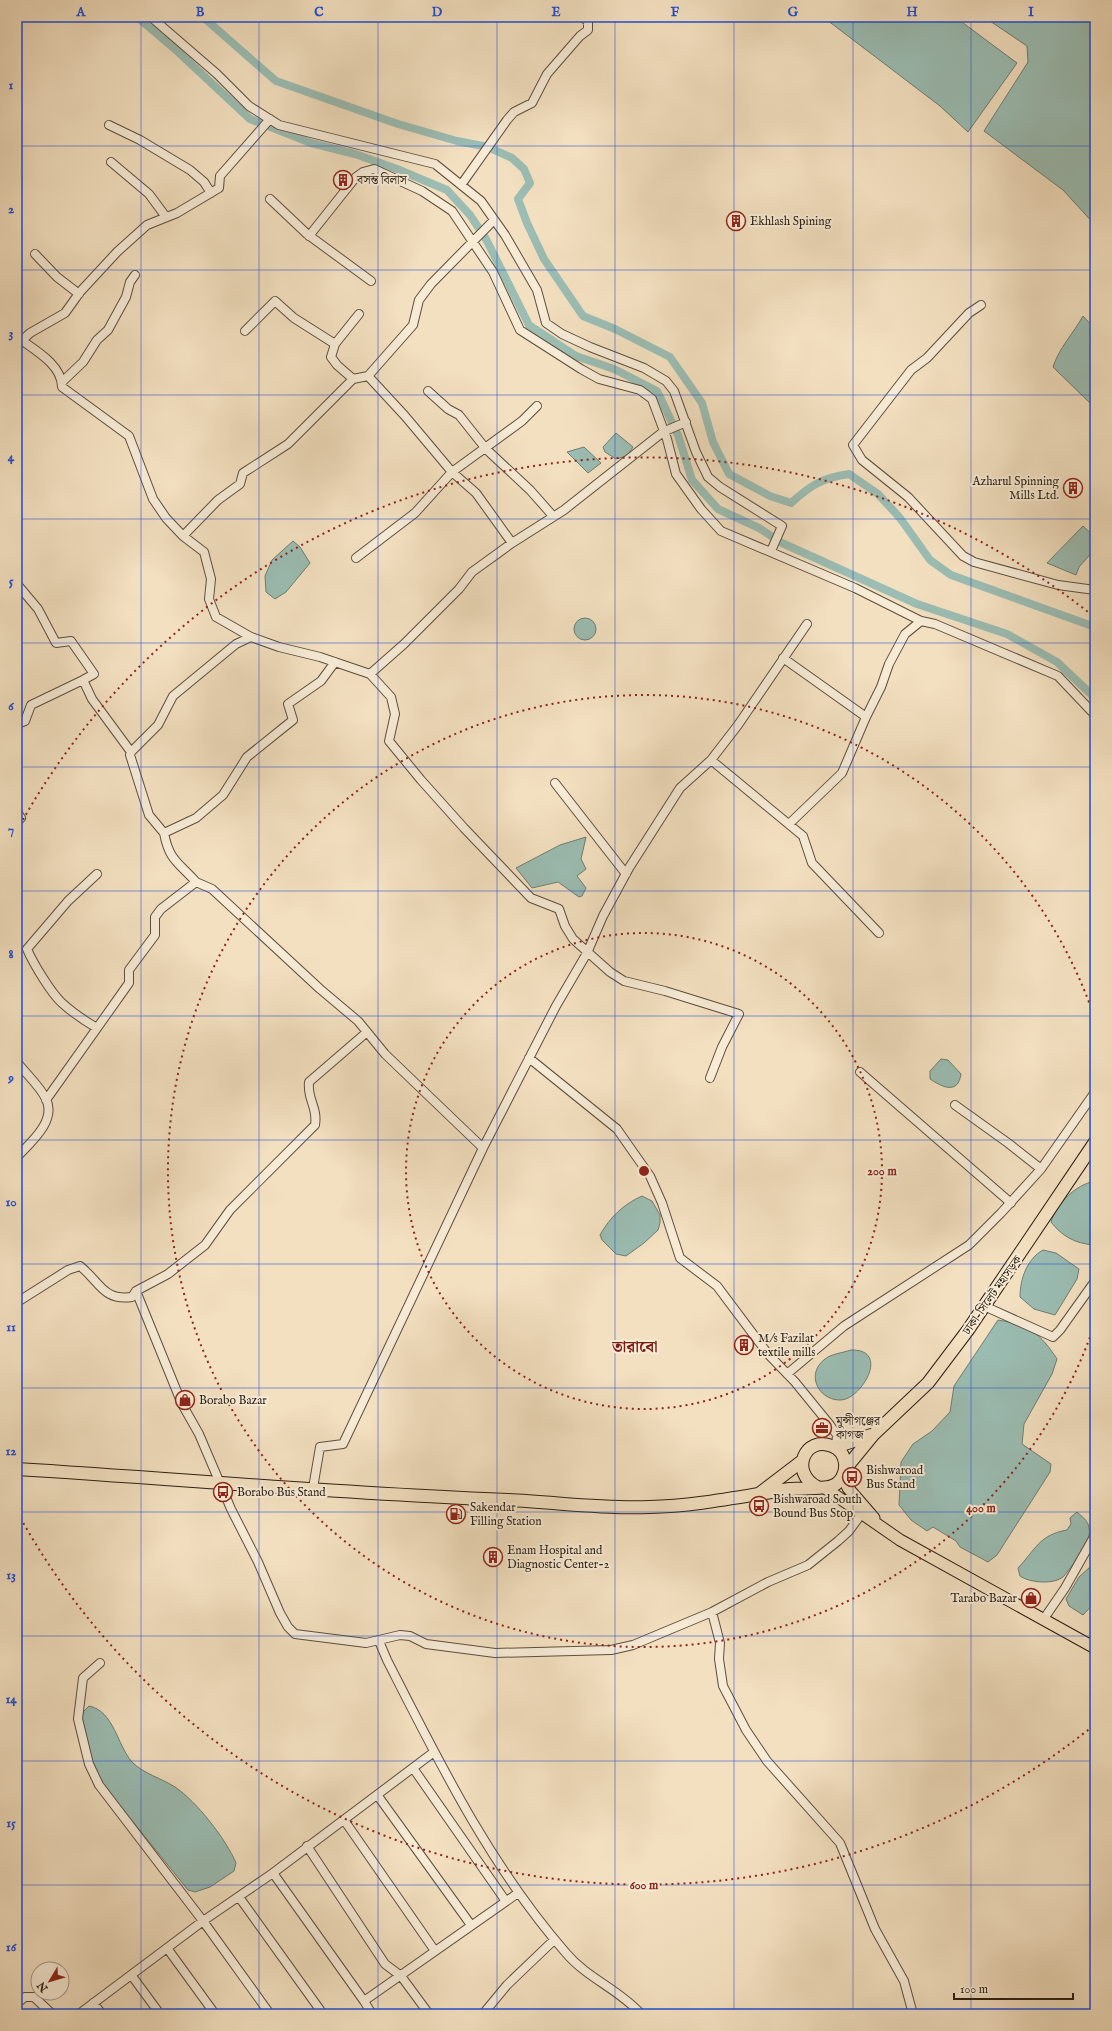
<svg xmlns="http://www.w3.org/2000/svg" width="1112" height="2031" font-family="'IM FELL English','Noto Serif Bengali',serif">
  <style>
    .water { fill: #9bbdb3; stroke: #6e7d73 }
    .lines { fill: none; stroke-linecap: round; stroke-linejoin: round }
    .canal { stroke: #9bbdb3; stroke-width: 8 }
    .minor-casing { stroke: #5d4e3e; stroke-width: 10 }
    .major-casing { stroke: #2b1e12; stroke-width: 13 }
    .highway-casing { stroke: #2b1e12; stroke-width: 14 }
    .minor { stroke: #f7ebd6; stroke-width: 8 }
    .major { stroke: #f3e0c0; stroke-width: 11 }
    .highway { stroke: #f3e0c0; stroke-width: 12 }
    .grid { fill: none; stroke: #1d4ed8; stroke-width: 1; stroke-opacity: 0.55 }
    .ring { fill: none; stroke: #8f2418; stroke-width: 2; stroke-dasharray: 2 4 }
    .labels { text-anchor: middle; stroke-width: 4; stroke-linejoin: round; paint-order: stroke }
    .poi-label { font-size: 12px; fill: #2b1e12; stroke: #f7ebd6; text-anchor: start }
    .street-label { font-size: 12px; fill: #2b1e12; stroke: #f7ebd6 }
    .district-label { font-size: 16px; font-weight: bold; fill: #7a1f14; stroke: #f7ebd6 }
    .centre { fill: #8f2418; stroke: #f7ebd6; stroke-width: 2 }
    .ring-label { font-size: 12px; text-anchor: middle; font-weight: bold; fill: #8f2418; stroke: #f7ebd6; stroke-width: 4; stroke-linejoin: round; paint-order: stroke }
    .neatline { fill: none; stroke: #1d4ed8; stroke-width: 1.5 }
    .grid-label { font-size: 13px; text-anchor: middle; font-weight: bold; fill: #1d4ed8 }
  </style>
  <rect width="100%" height="100%" fill="#f3e0c0"/>
  <filter id="stains"><feTurbulence type="fractalNoise" baseFrequency=".005" numOctaves="4"/><feColorMatrix values="0 0 0 0 .2 0 0 0 0 .09 0 0 0 0 .02 0 0 0 .5 -.17"/></filter>
  <radialGradient id="worn" r=".72"><stop offset=".6" stop-color="#630" stop-opacity="0"/><stop offset="1" stop-color="#630" stop-opacity=".3"/></radialGradient>
  <path class="water" d="M823,17H955L1017,63L968,132L940,106Z
    M984,17H1095V225L1063,190L984,131L1028,62L1027,46Z
    M1083,316L1095,329V408L1053,367C1059,348 1073,334 1083,316Z
    M616,433L633,447L627,456L616,459L605,452L603,447Z
    M584,447L601,463L588,473L567,452Z
    M1083,526L1095,537V549L1079,567L1076,575L1047,563Z
    M293,541L300,547L310,563L286,592L275,599L266,592L265,576L272,560Z
    M574 629a11 11 0 1 1 22 0a11 11 0 1 1-22 0Z
    M586,837L581,859L586,869L577,876L586,888L582,896L579,897L558,882L532,888L516,868L560,845Z
    M941,1059L948,1060L961,1074C958,1095 942,1087 930,1079V1071Z
    M1095,1181V1244L1093,1245C1074,1243 1062,1236 1051,1222C1057,1203 1075,1185 1095,1181Z
    M642,1196L652,1201L660,1215V1223L658,1230L644,1243L626,1256L616,1254L602,1240L600,1235C610,1217 624,1204 642,1196Z
    M1043,1250L1056,1253L1079,1269L1077,1279L1055,1315L1034,1309L1020,1297C1020,1279 1027,1259 1043,1250Z
    M998,1320C1029,1325 1040,1333 1057,1359L1052,1374L1024,1424L1022,1444L1051,1464L1050,1472L997,1555L988,1562L960,1547L956,1541L933,1527L927,1531L911,1520L899,1505L901,1462L913,1444L932,1431L950,1412L954,1386Z
    M851,1350C892,1349 860,1402 839,1400C817,1399 806,1373 825,1359C831,1354 842,1353 851,1350Z
    M1077,1512C1081,1516 1086,1519 1088,1524C1095,1542 1074,1562 1064,1576C1055,1585 1030,1583 1020,1576L1018,1568C1036,1549 1039,1535 1067,1530L1071,1524L1070,1518Z
    M1090,1567H1095V1602L1083,1615L1069,1606L1066,1599L1079,1577Z
    M89,1706C114,1711 117,1745 132,1762C144,1774 161,1778 175,1787C196,1801 226,1839 236,1863L234,1871L210,1887L195,1892L188,1890L104,1786L94,1769L82,1720L83,1712Z"/>
  <g class="lines">
    <path class="canal" d="M137,17L176,50L250,119L311,143L355,154L397,169L447,190L470,215L486,239L529,325L576,356L614,369L657,391L678,435L692,480L718,509L759,528L782,543L917,604L1007,634L1057,662L1095,698
      M203,17L276,81L398,124L457,141L488,147L512,158L524,169L530,183L518,199L527,223L544,259L583,316L615,329L670,357L702,403L713,442L729,474L770,496L791,503C811,485 822,478 849,474L878,494L900,518L930,560L951,575L1095,627"/>
    <g class="minor-casing">
      <path id="minor" d="M151,17L217,74L249,106L279,125L435,164L481,201L505,235L537,290L546,323L562,334L590,347L644,368L666,381L674,391L696,452L708,477L720,487L782,526L771,551
        M109,125L140,140L190,170L204,182L211,193
        M111,162L149,194L166,217
        M461,185L507,120L514,112L532,103L547,74L580,36L588,30V22L583,17
        M270,199L307,234L371,281
        M309,236L356,177L363,172L374,169L422,191L452,211L493,272L520,330L581,369L599,379L640,390L652,399L667,439L676,474L701,509L721,531L855,588L921,621L935,624L1058,676L1095,715
        M35,254L57,277L79,294
        M981,305L969,313L927,358L911,370L853,445L862,460L908,497L963,556L974,562L1058,585L1095,590
        M245,331L275,301L294,318L335,344L331,357L337,365L353,379
        M17,337C33,349 62,364 62,387L129,436L153,499L166,518L183,536L204,552L211,579L209,599L216,617L251,637L279,647L320,657L370,674L391,697L395,714L389,741L421,780L464,828L531,898L559,909L565,926L573,939L610,972L624,981L665,991L739,1014L722,1047L710,1078
        M335,344L359,314
        M17,345L30,333L65,313L80,292L117,252L147,225L177,213L219,188L220,176L270,119
        M368,376L405,416L452,472L476,493L512,543
        M62,382L83,362L97,340L108,330L126,297L130,282L135,275
        M428,391L448,409L459,415L486,449L530,490L553,516
        M183,536L218,500L240,484L243,473L288,444L353,379L368,376L413,325L419,300L431,284L494,220
        M356,558L415,513L452,472L522,421L537,406
        M17,584L38,609L56,643L71,641L94,674L83,680
        M783,658L866,717L842,773L789,824
        M370,674L404,644L459,589L472,572L512,543L564,510L663,432L686,422
        M866,717L881,687L889,664L905,634L921,621
        M17,724L25,721L31,705L83,680L92,699L131,752L158,725L173,696L236,644L251,637
        M131,752L130,755L149,815L164,833L196,818L223,795L247,757L293,720L288,704L321,681L335,662
        M711,760L803,836L812,863L879,933
        M555,783L626,874
        M17,812L21,818L17,822
        M97,874L68,901L27,949C33,963 51,993 62,1003C73,1013 85,1021 97,1028
        M196,882L212,889L320,989L358,1021L385,1054L483,1148
        M529,1058L617,1129L650,1176L662,1203L680,1258L717,1286L768,1354L795,1382L830,1425L837,1435L836,1447
        M17,1062C26,1074 40,1086 46,1099C57,1121 30,1143 17,1157
        M860,1072L1011,1203
        M46,1100L129,983V970L155,935V917L161,909L196,882C178,862 169,860 164,833
        M955,1105L1008,1143L1041,1169
        M136,1291L182,1404L199,1434L231,1509L258,1562L280,1613L288,1627L295,1634L366,1643L400,1635L410,1636L426,1644L495,1653L611,1650L633,1645L712,1612L768,1582L808,1565L838,1541L849,1531L865,1509
        M17,1298L19,1301L68,1270L80,1266C100,1282 103,1301 132,1297L136,1291L168,1274L205,1245L230,1210L315,1125C318,1107 307,1100 309,1082L367,1032
        M984,1306L1053,1337L1060,1330L1095,1281
        M787,1374L844,1326L969,1245L1001,1213L1041,1169L1095,1092
        M313,1488L320,1447L343,1444L483,1148L556,1006L587,953L603,916L629,868L680,788L711,760L738,725L807,624
        M712,1612L720,1643L719,1659L723,1686L746,1730L767,1761L840,1843L875,1929L904,1981L913,2014
        M1043,1620L1065,1588L1095,1535
        M379,1641L387,1660C439,1762 490,1866 566,1953C587,1978 620,1990 641,2014
        M100,1663L83,1678L78,1719L89,1764L99,1785L203,1921L270,2014
        M413,1768L505,1900
        M378,1796L471,1925
        M344,1820L435,1951
        M307,1846L385,1964L401,1976L429,2014
        M273,1873L364,2001
        M239,1897L323,2014
        M167,1948L215,2014
        M132,1976L160,2014
        M17,2003L25,1997H34L52,2014
        M93,2003L102,2014
        M79,2014L203,1921L273,1873L434,1752
        M372,2014L364,2001L518,1893
        M483,2014L507,1985L554,1940"/>
    </g>
    <g class="major-casing">
      <path id="major" d="M843,1475L848,1488L874,1518
        M825,1488L900,1540L1095,1648"/>
    </g>
    <g class="highway-casing">
      <path id="highway" d="M836,1447L871,1435
        M846,1468L873,1435L928,1383L968,1330L1095,1142
        M17,1469C181,1479 344,1494 508,1500C555,1502 602,1509 649,1507C697,1506 743,1496 790,1489C800,1488 824,1489 832,1486C841,1483 846,1473 845,1463C844,1455 840,1449 832,1446C805,1435 789,1472 817,1487
        M760,1493L802,1461"/>
    </g>
    <use href="#minor" class="minor"/>
    <use href="#major" class="major"/>
    <use href="#highway" class="highway"/>
  </g>
  <path class="grid" d="M141,17V2014M259,17V2014M378,17V2014M497,17V2014M615,17V2014M734,17V2014M853,17V2014M971,17V2014M17,146H1095M17,270H1095M17,395H1095M17,519H1095M17,643H1095M17,767H1095M17,891H1095M17,1016H1095M17,1140H1095M17,1264H1095M17,1388H1095M17,1512H1095M17,1636H1095M17,1761H1095M17,1885H1095"/>
  <g class="ring">
    <circle cx="644" cy="1171" r="238"/>
    <path d="M1094 1326A476 476 0 1 1 1094 1016"/>
    <path d="M1093 1726A714 714 0 0 1 20 1517M20 825A714 714 0 0 1 1093 616"/>
  </g>
  <defs>
    <g id="building-ring" transform="scale(1)"><circle r="9.5" fill="#f7ebd6" stroke="#8f2418" stroke-width="1.5"/><path d="M-4-6H4V6H1V3H-1V6H-4ZM-2.5-4.3h1.7v1.8h-1.7ZM.8-4.3h1.7v1.8H.8ZM-2.5-1h1.7V.8h-1.7ZM.8-1h1.7V.8H.8Z" fill="#8f2418"/></g>
    <g id="shop-ring" transform="scale(1)"><circle r="9.5" fill="#f7ebd6" stroke="#8f2418" stroke-width="1.5"/><path d="M-5-2.5h2.3a2.7 3.5 0 0 1 5.4 0H5L5.5 6h-11ZM-1.5-2.5h3a1.5 2.3 0 0 0-3 0Z" fill="#8f2418"/></g>
    <g id="office-ring" transform="scale(1)"><circle r="9.5" fill="#f7ebd6" stroke="#8f2418" stroke-width="1.5"/><path d="M-6-3h4V-5.5h4V-3h4V5H-6ZM-1-4.5V-3h2v-1.5ZM-6 0V1H6V0Z" fill="#8f2418"/></g>
    <g id="bus-ring" transform="scale(1)"><circle r="9.5" fill="#f7ebd6" stroke="#8f2418" stroke-width="1.5"/><path d="M-5-6H5V4H4V6H2V4H-2V6H-4V4H-5ZM-3.5-4V0h7V-4ZM-3.5 1.2v1.5H-2V1.2ZM2 1.2v1.5H3.5V1.2Z" fill="#8f2418"/></g>
    <g id="fuel-ring" transform="scale(1)"><circle r="9.5" fill="#f7ebd6" stroke="#8f2418" stroke-width="1.5"/><path d="M-5.5-6h7V0h2V4h1.3V-2.5L3-4.5l.8-.8L6-3V5H2.5V1h-1V6h-7ZM-4.2-4.7v3.2H.2V-4.7Z" fill="#8f2418"/></g>
  </defs>
  <g fill-rule="evenodd">
    <use href="#building-ring" x="343" y="180"/>
    <use href="#building-ring" x="736" y="221"/>
    <use href="#building-ring" x="1073" y="488"/>
    <use href="#building-ring" x="744" y="1345"/>
    <use href="#shop-ring" x="185" y="1400"/>
    <use href="#office-ring" x="822" y="1428"/>
    <use href="#bus-ring" x="852" y="1477"/>
    <use href="#bus-ring" x="223" y="1492"/>
    <use href="#bus-ring" x="759" y="1506"/>
    <use href="#fuel-ring" x="456" y="1514"/>
    <use href="#building-ring" x="493" y="1557"/>
    <use href="#shop-ring" x="1031" y="1598"/>
  </g>
  <g class="labels">
    <g class="poi-label">
      <text x="357" y="184">বসন্ত বিলাস</text>
      <text x="750" y="225">Ekhlash Spining</text>
      <text x="1059" y="485" text-anchor="end">Azharul Spinning<tspan x="1059" dy="14">Mills Ltd.</tspan></text>
      <text x="758" y="1342">M/s Fazilat<tspan x="758" dy="14">textile mills</tspan></text>
      <text x="199" y="1404">Borabo Bazar</text>
      <text x="836" y="1425">মুন্সীগঞ্জের<tspan x="836" dy="14">কাগজ</tspan></text>
      <text x="866" y="1474">Bishwaroad<tspan x="866" dy="14">Bus Stand</tspan></text>
      <text x="237" y="1496">Borabo Bus Stand</text>
      <text x="773" y="1503">Bishwaroad South<tspan x="773" dy="14">Bound Bus Stop</tspan></text>
      <text x="470" y="1511">Sakendar<tspan x="470" dy="14">Filling Station</tspan></text>
      <text x="507" y="1554">Enam Hospital and<tspan x="507" dy="14">Diagnostic Center-2</tspan></text>
      <text x="1017" y="1602" text-anchor="end">Tarabo Bazar</text>
    </g>
    <g class="street-label">
      <text transform="translate(992 1295) rotate(-55)" y="4">ঢাকা-সিলেট মহাসড়ক</text>
    </g>
    <g class="district-label">
      <text x="635" y="1352">তারাবো</text>
    </g>
  </g>
  <circle cx="644" cy="1171" r="6" class="centre"/>
  <g class="ring-label">
    <text x="882" y="1175">200 m</text>
    <text x="981" y="1512">400 m</text>
    <text x="644" y="1889">600 m</text>
  </g>
  <rect width="1112" height="2031" fill="none" stroke="#f3e0c0" stroke-width="44"/>
  <g transform="translate(50 1981) rotate(232)"><circle r="19" fill="#f7ebd6" stroke="#a59988"/>
  <path d="M0-3L7 15L0 10L-7 15Z" fill="#8f2418"/>
  <text y="-6" font-size="11" font-weight="bold" text-anchor="middle" fill="#2b1e12">N</text>
  </g>
  <path d="M954 1993v6h119v-6" fill="none" stroke="#2b1e12" stroke-width="2"/>
  <text x="960" y="1993" font-size="12" fill="#2b1e12" stroke="#f7ebd6" stroke-width="3" paint-order="stroke">100 m</text>
  <rect x="22" y="22" width="1068" height="1987" class="neatline"/>
  <g class="grid-label">
    <text x="81" y="16">A</text>
    <text x="200" y="16">B</text>
    <text x="319" y="16">C</text>
    <text x="437" y="16">D</text>
    <text x="556" y="16">E</text>
    <text x="675" y="16">F</text>
    <text x="793" y="16">G</text>
    <text x="912" y="16">H</text>
    <text x="1031" y="16">I</text>
    <text x="11" y="89">1</text>
    <text x="11" y="213">2</text>
    <text x="11" y="337">3</text>
    <text x="11" y="461">4</text>
    <text x="11" y="585">5</text>
    <text x="11" y="710">6</text>
    <text x="11" y="834">7</text>
    <text x="11" y="958">8</text>
    <text x="11" y="1082">9</text>
    <text x="11" y="1206">10</text>
    <text x="11" y="1331">11</text>
    <text x="11" y="1455">12</text>
    <text x="11" y="1579">13</text>
    <text x="11" y="1703">14</text>
    <text x="11" y="1827">15</text>
    <text x="11" y="1951">16</text>
  </g>
  <rect width="100%" height="100%" filter="url(#stains)"/>
  <rect width="100%" height="100%" fill="url(#worn)"/>
</svg>
